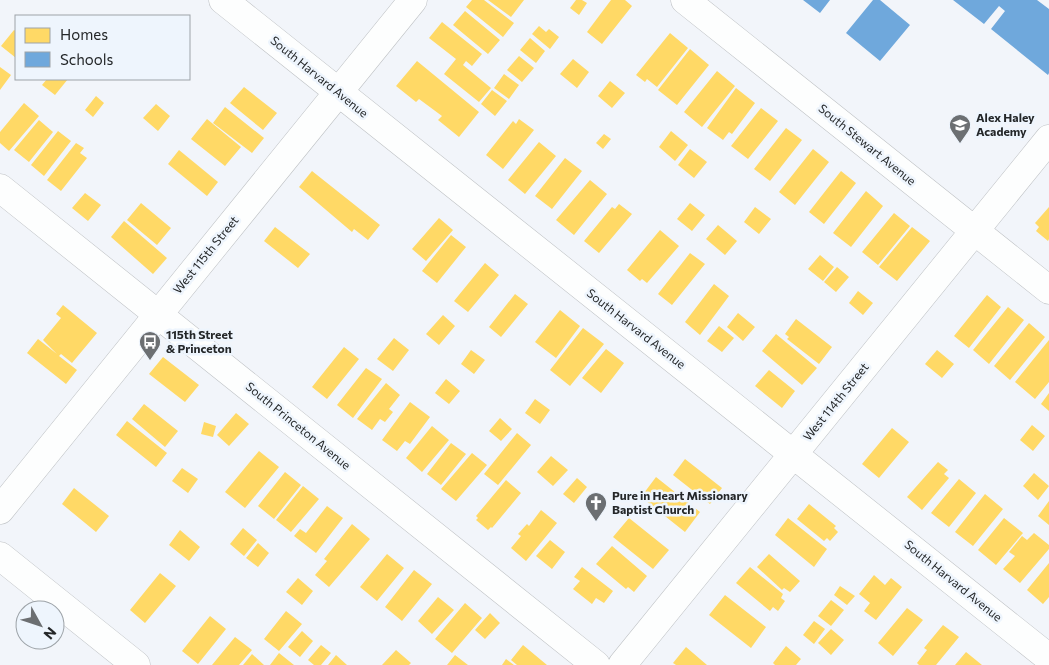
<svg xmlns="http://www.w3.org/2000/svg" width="1049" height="665" font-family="Commissioner,sans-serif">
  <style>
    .homes { fill: #ffd966 }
    .schools { fill: #6fa8dc }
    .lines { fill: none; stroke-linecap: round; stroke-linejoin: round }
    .minor-casing { stroke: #bec1c4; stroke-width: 29 }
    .minor { stroke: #fdfefe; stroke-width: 28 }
    .labels { text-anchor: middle; stroke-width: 5; stroke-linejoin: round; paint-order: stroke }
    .street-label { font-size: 12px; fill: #242729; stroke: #eef5fd }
    .poi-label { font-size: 12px; font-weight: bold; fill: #242729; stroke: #eef5fd; text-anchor: start }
  </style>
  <rect width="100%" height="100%" fill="#f2f5fa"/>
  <path class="homes" d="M472,0H484L514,23L503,37L466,7Z
    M488,0H524L511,17Z
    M576,0H582L587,3L579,15L570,8Z
    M611,0H625L632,6L602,44L587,32Z
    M465,11L500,40L488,54L453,25Z
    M442,22L482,54L472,66L466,61L463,65L491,88L479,102L444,74L456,59L429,38Z
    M539,26L546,32L549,29L559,37L550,49L532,34Z
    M14,30L16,31V58L1,46Z
    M670,33L688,48L657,87L647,79L645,82L636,75Z
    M530,38L545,51L536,63L520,50Z
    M690,49L709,65L677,105L658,90Z
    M519,56L534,68L522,82L507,70Z
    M573,59L589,72L577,88L560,74Z
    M417,61L479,112L459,137L438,120L442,116L419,99L416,102L396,86Z
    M0,67L11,75L0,90Z
    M717,71L735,86L702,127L684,112Z
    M504,74L519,85L509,99L494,88Z
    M47,79H68L55,95L42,85Z
    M610,81L625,93L612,108L598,96Z
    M244,87L277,113L263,130L230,103Z
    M736,88L755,103L732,134L729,132L723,140L707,128Z
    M492,90L507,101L495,116L481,104Z
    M96,96L104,103L93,117L85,110Z
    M24,103L39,116L9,151L0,143V132Z
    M156,104L170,116L158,131L143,118Z
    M225,107L264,138L252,153L213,123Z
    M761,108L778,121L748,159L731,146Z
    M207,119L241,147L225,166L191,139Z
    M519,119L534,130L503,169L486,155L513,121L516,124Z
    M39,120L53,132L29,162L14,150Z
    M786,128L802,140L770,181L754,169Z
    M58,131L71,141L44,176L31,165Z
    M671,131L688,145L675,161L659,147Z
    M604,134L611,139L603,149L596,143Z
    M539,142L556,156L525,194L508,180Z
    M76,143L84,148L80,153L87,158L61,191L47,180Z
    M690,149L707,162L694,178L678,165Z
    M813,149L829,162L795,205L779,192Z
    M179,150L218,182L207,196L168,164Z
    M565,158L582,171L552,209L535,196Z
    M312,171L380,225L368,240L354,229L352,232L299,187Z
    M841,171L856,183L824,224L809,212Z
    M590,180L607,194L574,235L556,220Z
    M866,191L883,206L851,247L833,233Z
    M85,193L101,205L88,221L72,208Z
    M141,203L171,228L157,245L127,220Z
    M690,203L705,215L692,231L677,219Z
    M619,204L632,214L599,253L584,241L612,207L615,209Z
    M755,207L771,219L759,234L744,222Z
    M1049,207V239L1048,241L1036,231L1039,227L1035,223Z
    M894,213L910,226L878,265L862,252Z
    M439,218L453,230L426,261L412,249Z
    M124,221L167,258L153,274L111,237Z
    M718,225L737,241L725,255L706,239Z
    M275,227L310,254L298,268L264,241Z
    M912,227L930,241L897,281L879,267Z
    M660,230L679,246L647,283L642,279L640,281L627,270Z
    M451,235L466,247L437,283L422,271Z
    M690,253L705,264L672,305L658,294Z
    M820,255L834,267L823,281L808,269Z
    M485,263L499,275L468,312L454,301Z
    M837,267L849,277L836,292L824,282Z
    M714,284L729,296L700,335L685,322Z
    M858,291L873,303L863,315L849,303Z
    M515,294L528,304L501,337L489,327Z
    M987,295L1001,307L969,348L954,336Z
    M63,305L97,333L72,363L61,354L59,356L77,370L66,384L27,353L38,339L57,354L43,340L61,318L56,314Z
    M1008,307L1024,320L989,364L973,350Z
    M560,310L580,326L556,358L535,342Z
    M738,313L755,327L743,341L727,327Z
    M443,315L455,326L439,345L426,334Z
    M796,319L832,347L819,364L787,339L789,337L785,334Z
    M1029,323L1045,337L1010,380L994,366Z
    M719,326L734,338L722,352L707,341Z
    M583,328L604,344L570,386L550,370Z
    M776,334L817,368L802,385L762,351Z
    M394,338L409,350L393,371L377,359Z
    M1049,340V382L1035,399L1015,382Z
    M344,347L359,359L327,399L312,387Z
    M606,349L624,363L601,393L582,378Z
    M471,350L485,360L474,374L461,364Z
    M937,350L954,364L942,378L925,364Z
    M163,357L199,385L185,402L149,374Z
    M366,368L382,379L353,418L337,405Z
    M769,370L795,391L782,408L755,386Z
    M446,379L460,391L449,404L435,393Z
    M386,383L400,395L389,409L393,412L385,422L380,419L372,430L357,419Z
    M1049,393V411L1041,404Z
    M535,399L550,410L540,424L525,413Z
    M410,402L430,417L410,444L405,441L397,451L382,440Z
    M144,404L178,431L165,447L132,419Z
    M236,413L249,424L229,446L217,435Z
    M500,418L512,429L501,441L489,431Z
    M127,421L167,453L156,467L116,435Z
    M204,422L216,426L213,437L201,434Z
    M1032,425L1045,436L1033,451L1020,440Z
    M432,426L449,440L422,472L406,458Z
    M892,428L909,442L879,478L862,464Z
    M517,433L531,445L498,485L484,474Z
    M451,443L466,454L441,485L427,474Z
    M259,451L279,467L245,508L225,492Z
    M472,453L487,465L456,501L441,489Z
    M551,456L568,470L553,486L537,472Z
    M685,459L722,488L710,504L673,475Z
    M938,462L948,470L944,474L949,478L922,510L907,497Z
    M182,468L198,479L188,493L172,481Z
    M285,472L301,485L274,519L258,506Z
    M1034,473L1049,486L1038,500L1023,486Z
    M656,477L700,512L685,532L641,497Z
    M577,478L587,487L574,503L563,494Z
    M959,479L976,493L949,527L931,513Z
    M506,480L521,493L492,528L491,527L488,530L476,520L478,518L476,516Z
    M303,486L319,499L291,532L276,520Z
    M74,488L109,516L96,532L62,504Z
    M985,494L1003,509L973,546L955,532Z
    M1049,501V525L1038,516Z
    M809,504L836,526L834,528L838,532L830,541L827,538L824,541L797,519Z
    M327,506L343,518L316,553L294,536L300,529L306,533Z
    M541,510L557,523L526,561L511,548L521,536L518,534L527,524L529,526Z
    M629,518L669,550L653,569L613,537Z
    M788,518L827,549L814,567L775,535Z
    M1004,518L1023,533L996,565L978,550Z
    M352,524L370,539L329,587L315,575L327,561L324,559Z
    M243,528L257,540L244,556L230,544Z
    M180,530L200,547L189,561L169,545Z
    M1034,533L1049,545V549L1020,583L1003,569L1015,556L1009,552L1022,536L1027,540Z
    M550,540L565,552L552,569L536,556Z
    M258,543L269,553L258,567L246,558Z
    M612,546L647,576L634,592L628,587L626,589L596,564Z
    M387,554L404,568L377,601L360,587Z
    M769,554L800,581L790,592L784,588L782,590L757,567Z
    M1049,563V597L1043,604L1027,590Z
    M582,567L613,591L604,603L596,598L592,604L573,589L580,581L574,577Z
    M750,567L783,594L781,598L785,601L778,611L773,607L770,611L736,583Z
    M414,570L432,584L402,621L385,607Z
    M160,573L176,586L145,623L130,610Z
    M874,575L885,585L891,578L902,587L876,620L864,611L870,603L859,594Z
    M298,578L313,591L302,605L286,592Z
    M840,586L855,596L847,605L834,595Z
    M725,595L766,627L751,648L709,615Z
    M438,597L454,610L432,634L418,621Z
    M831,600L844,610L831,626L818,616Z
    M465,603L482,618L452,653L435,639Z
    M907,608L923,620L893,656L878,643Z
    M286,611L302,624L279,651L264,639Z
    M490,613L500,623L485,639L475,630Z
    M210,616L226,629L198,664L182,651Z
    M814,621L825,629L814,644L803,635Z
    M943,625L959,637L936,665H919L917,663L927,650L924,648Z
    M831,629L844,640L831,655L818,643Z
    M302,631L313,641L300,657L288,647Z
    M235,637L252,650L239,665H212Z
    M321,645L331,653L321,665H314L308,660Z
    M523,645L547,665H517L511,660Z
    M786,646L801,659L796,665H775L773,663Z
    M686,647L707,665H676L673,663Z
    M396,650L411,663L409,665H382Z
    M966,652L982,665H955Z
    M279,653L294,665H270Z
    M252,654L264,665H243Z
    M336,655L347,665H328Z
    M455,655L468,665H447Z
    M506,659L514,665H502Z"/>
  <path class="schools" d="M803,0H830L820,13Z
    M873,0H880L910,25L880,61L846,33Z
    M953,0H1037L1049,9V73L1048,75L991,29L1005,11L999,6L984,24Z"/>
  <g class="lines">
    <g class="minor-casing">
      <path id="minor" d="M223,0L1049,658
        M685,0L1049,290
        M0,188L596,665
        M0,510L413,0
        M0,556L136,665
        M622,665L1049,139"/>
    </g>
    <use href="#minor" class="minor"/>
  </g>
  <defs>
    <g id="school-pin" transform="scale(1.125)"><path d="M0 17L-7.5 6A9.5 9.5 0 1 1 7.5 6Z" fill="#6c6f72" stroke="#eef5fd"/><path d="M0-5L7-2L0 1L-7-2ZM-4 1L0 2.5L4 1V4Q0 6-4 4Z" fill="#fff"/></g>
    <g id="bus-pin" transform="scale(1.125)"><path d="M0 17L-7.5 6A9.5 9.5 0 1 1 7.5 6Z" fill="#6c6f72" stroke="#eef5fd"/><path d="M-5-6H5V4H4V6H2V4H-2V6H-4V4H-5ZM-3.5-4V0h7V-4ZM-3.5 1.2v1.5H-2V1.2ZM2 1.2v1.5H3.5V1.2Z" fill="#fff"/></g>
    <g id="church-pin" transform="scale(1.125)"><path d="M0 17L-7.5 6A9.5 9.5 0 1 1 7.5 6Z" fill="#6c6f72" stroke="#eef5fd"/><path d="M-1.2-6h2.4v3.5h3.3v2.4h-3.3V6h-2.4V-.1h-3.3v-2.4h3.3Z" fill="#fff"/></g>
  </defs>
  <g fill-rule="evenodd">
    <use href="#school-pin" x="960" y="125"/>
    <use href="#bus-pin" x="150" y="342"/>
    <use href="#church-pin" x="596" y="503"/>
  </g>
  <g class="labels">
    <g class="street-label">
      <text transform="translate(319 77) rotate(39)" y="4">South Harvard Avenue</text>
      <text transform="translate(867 145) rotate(39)" y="4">South Stewart Avenue</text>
      <text transform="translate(206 255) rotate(-51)" y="4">West 115th Street</text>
      <text transform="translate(636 329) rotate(38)" y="4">South Harvard Avenue</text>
      <text transform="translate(836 402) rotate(-51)" y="4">West 114th Street</text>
      <text transform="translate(298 426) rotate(39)" y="4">South Princeton Avenue</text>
      <text transform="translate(953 581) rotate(39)" y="4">South Harvard Avenue</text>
    </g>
    <g class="poi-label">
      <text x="976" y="122">Alex Haley<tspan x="976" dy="14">Academy</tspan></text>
      <text x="166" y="339">115th Street<tspan x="166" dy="14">&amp; Princeton</tspan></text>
      <text x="612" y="500">Pure in Heart Missionary<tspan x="612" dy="14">Baptist Church</tspan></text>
    </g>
  </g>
  <rect x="15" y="15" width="175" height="65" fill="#eef5fd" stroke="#9da3a8"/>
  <rect x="25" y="28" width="25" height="15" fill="#ffd966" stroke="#9da3a8"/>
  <text x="60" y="40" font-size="15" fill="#242729">Homes</text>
  <rect x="25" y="52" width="25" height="15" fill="#6fa8dc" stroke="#9da3a8"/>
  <text x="60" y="65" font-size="15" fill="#242729">Schools</text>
  <g transform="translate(40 625) rotate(130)"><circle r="24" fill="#eef5fd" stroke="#9da3a8"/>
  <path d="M0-4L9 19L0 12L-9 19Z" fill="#6c6f72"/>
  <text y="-8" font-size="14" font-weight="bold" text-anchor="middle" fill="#242729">N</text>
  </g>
</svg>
